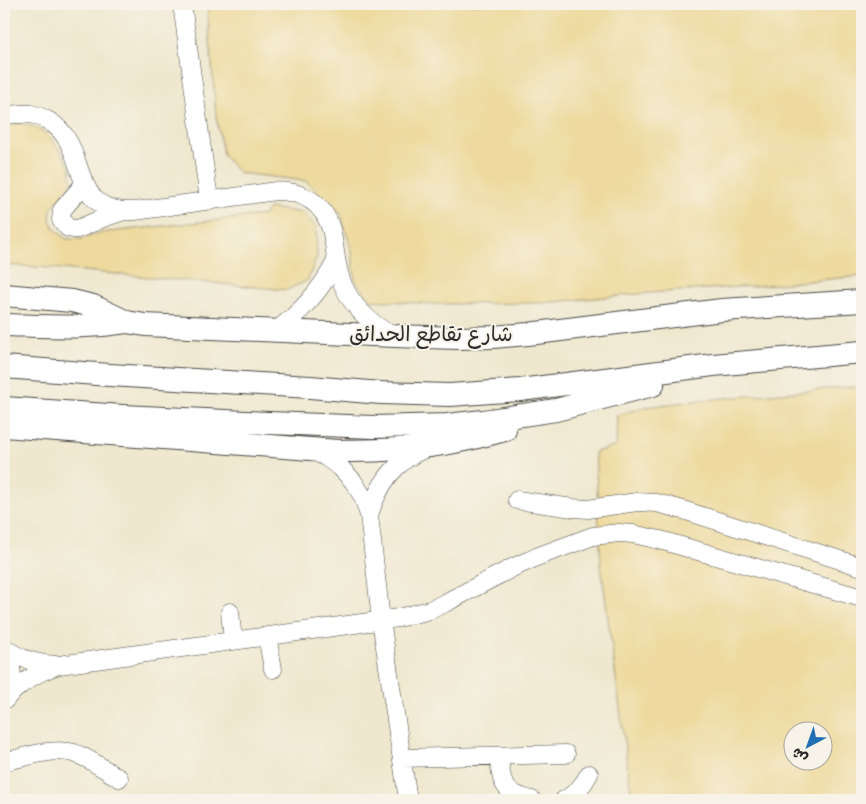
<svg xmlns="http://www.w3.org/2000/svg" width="866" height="804" font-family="Caveat,'Playpen Sans Arabic',sans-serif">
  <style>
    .built { fill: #f1d0e3 }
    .sand { fill: #eeda9e; stroke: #8c8264; fill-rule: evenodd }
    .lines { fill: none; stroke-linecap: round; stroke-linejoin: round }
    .minor-casing { stroke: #484744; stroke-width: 19 }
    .major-casing { stroke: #484744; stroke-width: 24 }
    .minor { stroke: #fff; stroke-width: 18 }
    .major { stroke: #fff; stroke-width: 22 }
    .labels { text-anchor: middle; stroke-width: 4; stroke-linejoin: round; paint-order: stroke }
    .street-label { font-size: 21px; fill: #2b2b2b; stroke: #f7f3e8 }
  </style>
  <rect width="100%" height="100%" fill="#f7f3e8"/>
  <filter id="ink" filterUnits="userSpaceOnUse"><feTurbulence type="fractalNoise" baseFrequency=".02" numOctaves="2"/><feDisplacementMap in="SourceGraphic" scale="10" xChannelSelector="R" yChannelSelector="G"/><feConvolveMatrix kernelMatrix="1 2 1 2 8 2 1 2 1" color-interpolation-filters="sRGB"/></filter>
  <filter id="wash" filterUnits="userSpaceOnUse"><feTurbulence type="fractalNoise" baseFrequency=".0096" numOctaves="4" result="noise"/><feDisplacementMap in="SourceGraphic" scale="20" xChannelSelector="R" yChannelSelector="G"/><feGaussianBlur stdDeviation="1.12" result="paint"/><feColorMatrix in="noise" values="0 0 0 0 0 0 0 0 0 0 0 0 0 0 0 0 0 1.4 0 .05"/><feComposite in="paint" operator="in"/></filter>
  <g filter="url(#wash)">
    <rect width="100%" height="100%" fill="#efe8cf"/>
    <path class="built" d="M4,14H5L4,226Z"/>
    <path class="sand" d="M207,4H862V276L755,286L649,293L542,303L435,304L371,300L355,280L352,251L340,212L306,181L239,173L223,155L216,116Z
      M5,123H22L34,127L47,134L60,150L70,167L72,183L51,209L50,221L56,230L66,239H83L99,233L264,215L269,208L303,213L316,226L317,256L308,280L287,290L51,268L4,265Z
      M862,386V800H632L601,565L595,452L616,446L617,415L646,407L701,400ZM794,732H824V762H794Z"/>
  </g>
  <g filter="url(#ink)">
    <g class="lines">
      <g class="minor-casing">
        <path id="minor" d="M182,4L209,200
          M4,115C12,115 22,113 31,114C37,115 43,118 49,121C92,147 65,214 135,211L276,191C302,191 323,202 331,229C336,248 335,267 343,285C353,308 371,324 393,336
          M84,184L62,210L61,220L68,228L73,229H78L103,218L124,211
          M274,332C301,313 321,291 336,261
          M313,451L324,456L340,467L353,481L363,497L369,515L381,620L408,800
          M517,500L573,508L588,509L637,502L657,503L683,510L862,567
          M369,515C379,484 394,462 424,449
          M230,612L233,640
          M267,636L273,669
          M4,647C20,660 38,664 59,665L398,618L430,610L445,603L512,568L539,556L593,536L619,533L633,534L660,540L862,598
          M4,650C13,664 15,683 6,699
          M8,696C22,682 37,672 56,666
          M499,756C501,784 503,793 532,800
          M402,758L566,754
          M4,762C25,757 53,747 74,753C89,758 105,770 119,778
          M564,800C576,794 583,786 589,774"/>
      </g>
      <g class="major-casing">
        <path id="major" d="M4,295L72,301L93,306L127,322L145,325L395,336L458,338L493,337L528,334L722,310L862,301
          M4,325C45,326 86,329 127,322
          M4,367L110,375L310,387L381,393L450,395L520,390L713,365L862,352
          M4,408L123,416L269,423L374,427L410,426L447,425L483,421L556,410L653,385
          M4,426L337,451C368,451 399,450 429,446C455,443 480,437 505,430"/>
      </g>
      <use href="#minor" class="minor"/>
      <use href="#major" class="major"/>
    </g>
  </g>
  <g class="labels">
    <g class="street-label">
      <text x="431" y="341">شارع تقاطع الحدائق</text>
    </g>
  </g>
  <rect width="866" height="804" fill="none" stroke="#f7f3e8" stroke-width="20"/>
  <g transform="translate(808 746) rotate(221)"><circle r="24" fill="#f7f3e8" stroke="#a5a39c"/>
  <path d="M0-4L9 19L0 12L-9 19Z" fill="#1f6fb2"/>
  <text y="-8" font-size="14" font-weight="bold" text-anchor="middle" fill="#2b2b2b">ش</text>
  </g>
</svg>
